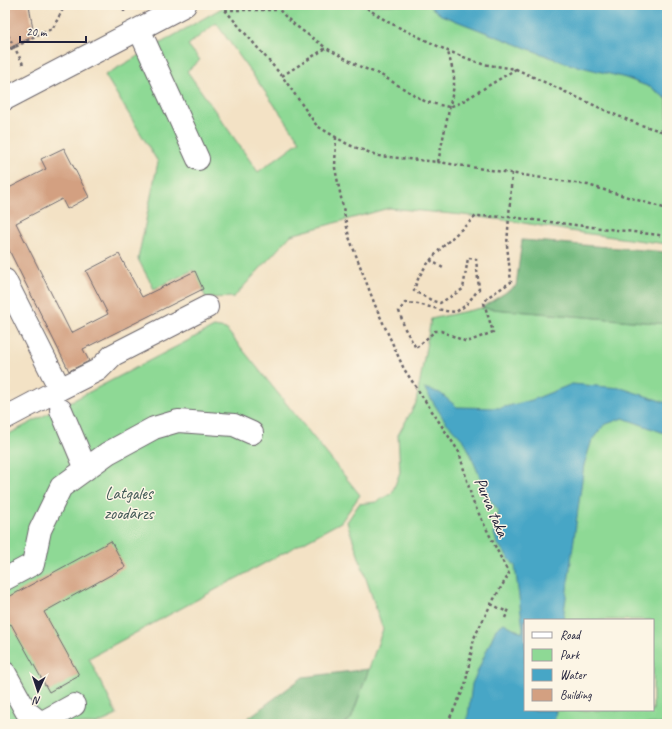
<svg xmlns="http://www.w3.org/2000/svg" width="672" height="729" font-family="Caveat,sans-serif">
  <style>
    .green { fill: #8ed995; stroke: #587e68; fill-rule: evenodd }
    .forest { fill: #72b97e; stroke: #4a6e5c }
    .water { fill: #47a6c6; stroke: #346480 }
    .building { fill: #d3a081 }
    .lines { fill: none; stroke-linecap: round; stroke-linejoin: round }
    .minor-casing { stroke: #6b656b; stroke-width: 24 }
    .path { stroke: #6b656b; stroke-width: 2.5; stroke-dasharray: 3 3; stroke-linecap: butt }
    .minor { stroke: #fff; stroke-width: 22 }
    .labels { text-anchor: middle; stroke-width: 3; stroke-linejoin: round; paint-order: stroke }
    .park-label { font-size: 17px; fill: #425956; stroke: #fcf5e5 }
    .street-label { font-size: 17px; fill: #22223b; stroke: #fcf5e5 }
  </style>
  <rect width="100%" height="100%" fill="#fcf5e5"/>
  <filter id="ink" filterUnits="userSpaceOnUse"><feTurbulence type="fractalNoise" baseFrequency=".025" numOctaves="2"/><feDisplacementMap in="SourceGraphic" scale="8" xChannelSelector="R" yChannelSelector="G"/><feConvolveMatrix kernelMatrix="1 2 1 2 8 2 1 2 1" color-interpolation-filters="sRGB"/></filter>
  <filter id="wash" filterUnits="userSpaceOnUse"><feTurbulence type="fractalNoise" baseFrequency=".012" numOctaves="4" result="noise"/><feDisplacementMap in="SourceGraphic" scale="16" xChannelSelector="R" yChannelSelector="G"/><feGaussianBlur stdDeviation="0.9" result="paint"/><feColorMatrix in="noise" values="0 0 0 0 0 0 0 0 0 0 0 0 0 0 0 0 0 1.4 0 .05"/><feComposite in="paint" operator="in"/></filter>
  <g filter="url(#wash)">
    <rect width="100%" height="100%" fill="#f3e2c5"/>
    <path class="green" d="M227,5H428L442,15L488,33L626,78L652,88L667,99V244L582,233L512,221L463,215L389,208L291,235L234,297L206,298L193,270L154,289L138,259L158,162L105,75ZM216,23L300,141L258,172L187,71L200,60L188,45Z
      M481,308L667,324V724H344L351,719L383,629L347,522L359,504L376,502L392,493L400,472L398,435L416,403L431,319ZM525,620H653V710H525Z
      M214,327L226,329L360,495L341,522L89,658L117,715L97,724H5V436Z"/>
    <path class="forest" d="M522,240L667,252V324L481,308L516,286Z
      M369,669L351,719L343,724H240L303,677Z"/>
    <path class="water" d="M428,5H667V99L652,88L626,78L565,63L441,15Z
      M572,384L621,388L667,403V435L664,433L623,418L604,425L592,440L584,465L563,620H525V710H556L554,724H467L472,684L496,629L504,623L522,633L523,629L515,566L497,543L494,533L499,511L489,498L465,442L445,421L424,388L440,393L457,407L500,408L532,400Z"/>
    <g id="blocks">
      <path class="building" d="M5,5H29L34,36L5,50Z
        M64,148L89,197L67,209L62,199L16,223L71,333L108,314L86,271L119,254L142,297L195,271L203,289L83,349L89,361L69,371L5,242V190L46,169L41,159Z
        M111,541L125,567L44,612L79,675L49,692L11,624L5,627V599Z"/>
    </g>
  </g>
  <g filter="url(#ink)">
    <use href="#blocks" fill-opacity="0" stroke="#6b656b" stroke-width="1"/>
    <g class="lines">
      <g class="minor-casing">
        <path id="minor" d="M139,29L198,159
          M5,99L185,5
          M5,280L60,389L5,418
          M60,389L98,370L113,355L207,307
          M61,410L86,469
          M5,579L33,564L40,530L61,487L108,453L154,428L178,421L234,425L252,433
          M5,673L26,711L41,723L74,705"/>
      </g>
      <path class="path" d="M222,5L225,10L282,76L317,126L349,145L379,156L438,162L588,185L667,209
        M277,5C282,19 314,38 326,48
        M362,5L388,22L448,51L482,64L516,69L611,113L638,124L667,133
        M225,10H279
        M124,12V5
        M8,35L23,64
        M5,52L53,28L65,5
        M282,76L326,48L361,67L381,75L426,102L449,107L460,103L516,69
        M336,137L335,168L349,237L375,305L404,369L459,452L473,502L509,574L491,604L474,638L465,686L447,724
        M438,162L454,86V75L448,52
        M512,173L507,245L511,282L488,297L484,303L493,332L467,342L441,331H435L416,348L405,329L399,311L405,303L418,304L446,311L456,312L466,305L479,289L476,259L468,258L463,289L440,303L433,301L414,291C420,262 455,236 476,216L509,217L667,236
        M430,260L443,268
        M491,604L507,612
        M505,618L510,607"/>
      <use href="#minor" class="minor"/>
    </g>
  </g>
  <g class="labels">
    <g class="park-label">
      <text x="129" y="499">Latgales<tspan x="129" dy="20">zoodārzs</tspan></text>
    </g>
    <g class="street-label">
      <text transform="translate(492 507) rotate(67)" y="6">Purva taka</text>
    </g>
  </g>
  <rect width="672" height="729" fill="none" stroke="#fcf5e5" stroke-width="20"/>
  <rect x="524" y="619" width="130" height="92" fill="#fcf5e5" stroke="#a5a1a1"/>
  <rect x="532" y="632" width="20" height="6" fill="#ffffff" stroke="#a5a1a1"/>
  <text x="560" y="639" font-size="12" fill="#22223b">Road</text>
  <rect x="532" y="649" width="20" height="12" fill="#8ed995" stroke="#a5a1a1"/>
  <text x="560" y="659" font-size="12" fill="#22223b">Park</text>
  <rect x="532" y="669" width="20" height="12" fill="#47a6c6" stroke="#a5a1a1"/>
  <text x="560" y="679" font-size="12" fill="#22223b">Water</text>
  <rect x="532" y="689" width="20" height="12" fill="#d3a081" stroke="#a5a1a1"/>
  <text x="560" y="699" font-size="12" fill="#22223b">Building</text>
  <g transform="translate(38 691) rotate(183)" stroke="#fcf5e5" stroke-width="3" paint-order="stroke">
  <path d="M0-3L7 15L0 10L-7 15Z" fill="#22223b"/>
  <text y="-6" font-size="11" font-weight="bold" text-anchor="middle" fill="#22223b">N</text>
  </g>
  <path d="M20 36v6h66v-6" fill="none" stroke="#22223b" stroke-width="2"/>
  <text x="26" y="36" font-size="12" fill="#22223b" stroke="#fcf5e5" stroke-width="3" paint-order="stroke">20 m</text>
</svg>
